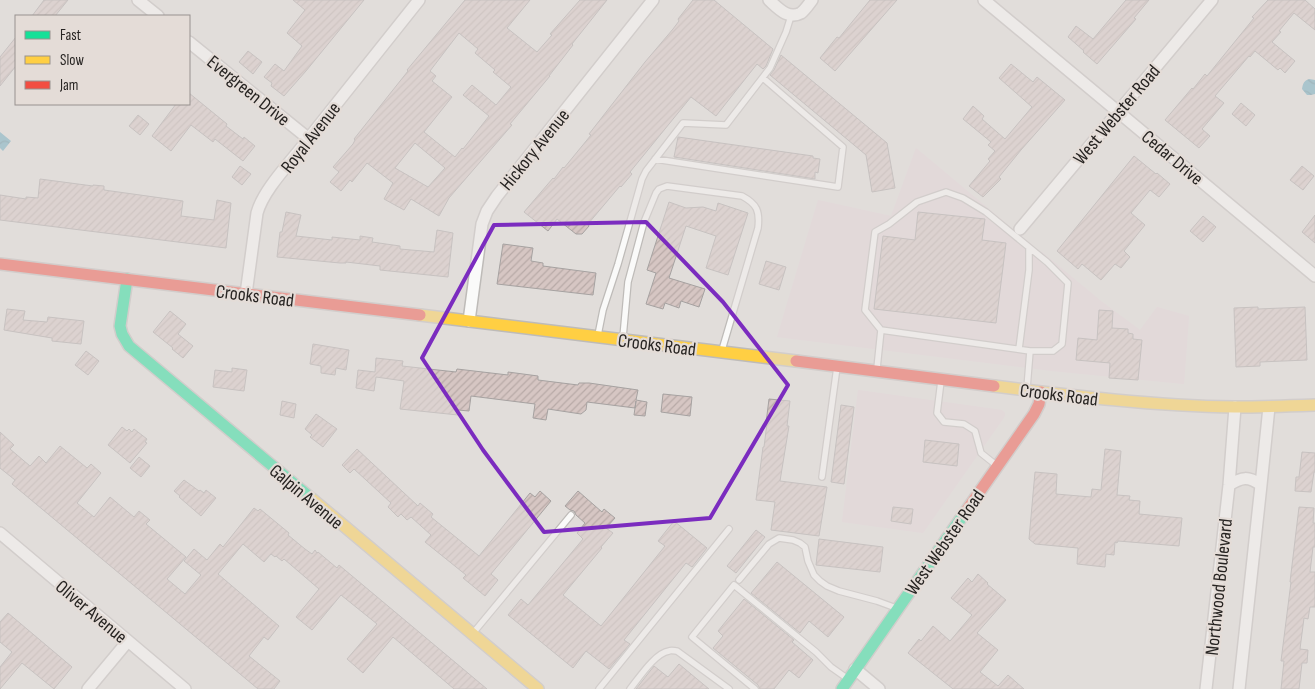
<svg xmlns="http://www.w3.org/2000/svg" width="1315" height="689" font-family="'Sofia Sans Condensed',sans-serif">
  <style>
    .commercial { fill: #e3d4d8 }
    .water { fill: url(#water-waves) }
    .building { fill: url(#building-hatch); stroke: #a6a2a1; fill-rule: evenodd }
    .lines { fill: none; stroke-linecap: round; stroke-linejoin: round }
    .lane-casing { stroke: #bebbb8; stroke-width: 8 }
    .street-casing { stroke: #bebbb8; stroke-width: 14 }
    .fast-casing { stroke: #bebbb8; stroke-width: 14 }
    .slow-casing { stroke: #bebbb8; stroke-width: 14 }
    .jam-casing { stroke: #bebbb8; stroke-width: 14 }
    .lane { stroke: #fafaf9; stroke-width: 5.5 }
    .street { stroke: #fafaf9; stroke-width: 11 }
    .fast { stroke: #16e098; stroke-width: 11 }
    .slow { stroke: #ffcf43; stroke-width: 11 }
    .jam { stroke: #f24e42; stroke-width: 11 }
    .marked { fill: none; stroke: #7b2cbf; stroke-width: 4; stroke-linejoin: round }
    .labels { text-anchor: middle; stroke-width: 4.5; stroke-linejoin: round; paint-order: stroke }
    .street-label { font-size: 19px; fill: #272422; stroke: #e4dcd7 }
  </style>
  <defs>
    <pattern id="water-waves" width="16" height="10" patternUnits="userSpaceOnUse" patternTransform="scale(1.25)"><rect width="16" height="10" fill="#66a8bd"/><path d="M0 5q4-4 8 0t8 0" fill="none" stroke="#548999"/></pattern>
    <pattern id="building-hatch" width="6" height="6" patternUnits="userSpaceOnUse" patternTransform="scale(1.25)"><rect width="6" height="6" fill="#d6c6c3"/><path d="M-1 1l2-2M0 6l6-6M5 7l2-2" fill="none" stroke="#b8aaa7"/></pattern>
  </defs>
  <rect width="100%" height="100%" fill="#e1ddda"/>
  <path class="commercial" d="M916,148L1013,229L1038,251L1042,252L1101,301L1140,330L1157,307L1189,316L1184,384L1052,371L777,337L818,200L891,216Z
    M858,390L1002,410L1005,413V415L1003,419L923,533L842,522Z"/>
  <path class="water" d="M1309,79L1315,80V94L1311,95H1307L1302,89C1303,83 1304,81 1309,79Z
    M0,132L11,141L3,151L0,148Z"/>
  <path class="building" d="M44,0H68L55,16H32Z
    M293,0H364L306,71L284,96L271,86L272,83L264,77L275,64L284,71L302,46L287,33L305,10Z
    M465,0H530L507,28L537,52L552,35L550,34L580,0H607L572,44L573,45L549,76H550L510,124L512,125L449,198L439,216L411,199L404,210L384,199L393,183L367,163L352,182L350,180L341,191L330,182L339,172L333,167L353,144L355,140L354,139L408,71L407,70ZM459,33L478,49L475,53L495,70L493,72L511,87L496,105L472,85L463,95L489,116L463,149L462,148L455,157L424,132L452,97L432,81L436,76L430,71ZM415,143L445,168L428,187L395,168Z
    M693,0H714L773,49L766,66L763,69L757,64L716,116L691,97L630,172L632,174L621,187L620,186L588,224L589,226L582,234H576L557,219L548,231L524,212L553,178L554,179L563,167L564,168L591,135L589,134L645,62L673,29L679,21L678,19Z
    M870,0H897L835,71L820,58L837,37L839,38Z
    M1126,0H1149L1134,18L1136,19L1097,64L1083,52L1084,51L1068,37L1076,26L1093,39Z
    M1268,0H1305L1315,9V30L1294,13L1279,31L1281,32L1272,42L1295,61L1285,73L1280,68L1278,70L1255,51L1250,57L1249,56L1215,96L1224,103L1202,129L1210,136L1199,148L1165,120L1192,88L1193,89L1205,74L1207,76L1254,18L1252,17Z
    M16,37V66L0,86V57Z
    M248,51L262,62L253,74L239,62Z
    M781,55L887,143L895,188L872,192L866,155L770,75L774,70Z
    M1011,64L1033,82L1037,77L1065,100L1021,150L999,177L1001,179L983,197L969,186L990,161L988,159L995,151L988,145L991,142L963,119L973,106L984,116L982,119L1005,139L1032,107L999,78Z
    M189,93L227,124L226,126L243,139L244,137L255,146L243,161L215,139L213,142L191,125L171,151L152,136L176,104H189Z
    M1241,103L1255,115L1246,126L1232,114Z
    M138,115L149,124L140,135L129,126Z
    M678,137L813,156V158L820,159L818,173L815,172V179L674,157Z
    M1134,156L1156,174L1157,173L1170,184L1159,197L1150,190L1131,213L1145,225L1124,251L1130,257L1121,268L1115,264L1101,280L1082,264L1078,269L1057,251Z
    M240,166L251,174L242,185L232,177Z
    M1302,166L1314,176L1303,190L1290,180Z
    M40,179L93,186V185L104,186V190L183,201L181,216L214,220L217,200L231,203L226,248L0,220V195L26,199V197L38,198Z
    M669,202L686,208L703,207L716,211L718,203L748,213L728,275L706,268L716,236L686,226L669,278L705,289L699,307L681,301L679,308L665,303L663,309L646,304L656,273L647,270Z
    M286,212L301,215L296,236L332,240V237L360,240V236L373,238L372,242L400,246V249L434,252L437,230L453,233L448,277L380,270V266L346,262V263H340L277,257L280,232H282Z
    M918,212L985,219L982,240L1006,243L996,323L874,309L883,236L915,240Z
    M1315,215V243L1302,232Z
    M1203,216L1216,227L1203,242L1190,231Z
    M503,244L533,248L531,261L543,263V266L596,273L593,295L497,284Z
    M766,261L786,267L779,290L759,284Z
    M1258,307V309L1305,307L1307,360L1260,362V366L1236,367L1234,308Z
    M7,309L25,311L23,320L47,322L48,317L84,321L81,344L52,341V338L4,330Z
    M1099,310L1113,311L1112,328L1128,329V333L1133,334V339L1142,340L1138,380L1109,378L1110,363L1076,360L1078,338L1097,340Z
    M170,311L186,324L178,334L193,346L183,358L172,349L173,348L153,332Z
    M313,344L349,350L346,370L336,368L335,375L321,373V366L310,364Z
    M86,351L99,361L88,375L75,365Z
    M376,358L403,361L402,366L456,372L457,369L508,375V372L538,376V380L578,385L579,383H589L638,390L636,400L647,402L645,416L634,415L636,401L635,408L587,402L586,410L581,414L548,409L546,420L533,418L535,404L471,396L469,411L458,410V415L400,409L404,381L376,377L374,391L356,388L358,370L375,372Z
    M232,368L247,370L244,391L213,387L215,370L232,372Z
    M663,394L692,397L690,416L661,412Z
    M769,399L790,401L787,426H789L780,481L827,487L819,536L771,530L775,502L756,500L763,447H764L767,423H766Z
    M282,401L296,404L294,418L280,415Z
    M841,405L854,407L844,484L831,482Z
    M316,414L337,429L323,447L310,437L312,435L305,429Z
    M122,427L127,431L129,429L132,432L134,429L147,439L145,442L147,443L130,463L108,445Z
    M0,432L14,445L10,449L30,466L39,456L46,463L60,446L87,468L91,464L101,473L77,503L94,517L110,497L134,517L139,511L150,520L146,524L186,557L167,579L185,594L201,575L184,561L194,549L207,560L220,544L223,547L254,508L258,511L260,509L289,533L288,535L305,549L312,554L315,550L317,553L318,552L337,568L339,565L487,689H454L393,637L363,673L347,659L377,624L341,595L312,630L296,617L319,589L284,559L282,561L276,556L275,557L271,554L264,562L243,544L218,574L279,626L268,640L264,637L249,656L280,681L274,689H258L12,484L15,480L0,468Z
    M925,440L959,444L957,466L923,462Z
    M357,449L418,506L420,503L433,514L431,517L479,556L530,493L535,497L540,491L551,501L491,574L498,580L485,596L463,578L466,575L425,542L431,535L411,517L407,520L401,514L398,517L388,507L391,503L354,469L350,473L342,465Z
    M1105,449L1121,451L1117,495L1130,496L1129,500L1140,501L1139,514L1182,518L1179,546L1118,541L1117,543L1115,542L1114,555L1106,554L1105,567L1077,564L1078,548L1035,544L1029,539L1035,472L1057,474L1056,494L1091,497L1092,489L1101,490Z
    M1302,452L1315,453V472H1314L1311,492L1295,491L1296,477H1299Z
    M139,457L150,466L141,477L130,468Z
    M184,480L199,491L200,490L204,493L206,490L216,498L201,516L179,497L180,496L174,491Z
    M578,491L602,512L604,509L615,518L606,528L613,533L601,547L602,548L563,595L601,626L665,546L658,541L674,521L707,548L692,567L686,563L624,640L630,644L609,669L586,651L573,668L508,615L521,599L528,605L583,539L577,533L585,523L576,515L574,511L570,510L565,506Z
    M893,507L913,509L911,524L891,521Z
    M1299,507L1314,508L1313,523H1315V547H1313L1310,572H1315V607H1310L1308,619L1304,618L1300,649L1308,650L1307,663H1302L1299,689H1281L1284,661H1281L1291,582H1290Z
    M756,530L765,537L736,573L727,566Z
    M819,539L883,547L880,572L816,565Z
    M777,562L844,617L828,637L809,621L800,633L751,593Z
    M978,574L988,583L987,584L1006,600L977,633L998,650L980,672L998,686L1008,675L1024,689H953L908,653L919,639L921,641L933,626L950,641L972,615L951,598L968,578L972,582Z
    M744,599L794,640L792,642L813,660L799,678L789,670L774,689H760L758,685L713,648L723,636L718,631Z
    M8,613L72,667L54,689L22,663L0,689V667L12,652L0,642V622Z
    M679,664L709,689H636L654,666L668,677Z"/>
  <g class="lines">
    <g class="lane-casing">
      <path id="lane" d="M655,159L838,187L843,147L763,78
        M881,330L865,310L875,232L889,224L917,202L946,192L963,198L986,212L1047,262L1068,283L1062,344L1053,351H1030
        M598,335L603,310L618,264L642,179L646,171L683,123L726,125L770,68L786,32L791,16
        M623,337L628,282L644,222L656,193L659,189L667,186L742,196C757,204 760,211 758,228L722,350
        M1019,349L1029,270V248
        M877,368L881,330L1030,351L1027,388
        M941,381L937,413L944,422L964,424L975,431L981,453L996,465
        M822,477L837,367
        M739,580L769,544L779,538L793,540L800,543L805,547L808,561L814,575L820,581L827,586L839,591L877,601L896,608
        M474,632L571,515
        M599,689L729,529
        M630,689C639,678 655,653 669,651C671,650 675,651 677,651L729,689
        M755,689L692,637L734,585L816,652L831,667L848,679"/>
    </g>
    <g class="street-casing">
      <path id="street" d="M138,0L158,16
        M769,0C778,8 788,20 801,13C805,10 809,4 812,0
        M984,0L1315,276
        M189,42L309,139
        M1020,229L1212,0
        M246,294L257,213C263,191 287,166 302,147C341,98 380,49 419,0
        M469,321L482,224L487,211L497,196L653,0
        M1229,485C1242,477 1248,476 1261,485
        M0,533L185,689
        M855,669L879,689
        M88,689L128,641
        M1206,689L1229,485L1235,407
        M1239,689L1261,485L1269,407"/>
    </g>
    <g class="fast-casing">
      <path id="fast" d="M127,279L120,326L122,334L129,346L312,499
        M842,689L964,514"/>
    </g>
    <g class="slow-casing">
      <path id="slow" d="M420,315L796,361
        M994,386C1074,396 1154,406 1235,407C1261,407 1288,406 1315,405
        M312,499L538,689"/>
    </g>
    <g class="jam-casing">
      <path id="jam" d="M0,264L420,315
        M796,361L994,386
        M964,514L1034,414L1039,404L1041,392"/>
    </g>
    <use href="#lane" class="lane"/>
    <use href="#street" class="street"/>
    <use href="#fast" class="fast"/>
    <use href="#slow" class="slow"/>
    <use href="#jam" class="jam"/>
  </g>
  <path d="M0 0H1315V689H0ZM646,222L723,302L788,385L710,518L544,532L483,450L422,358L494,225Z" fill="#e1ddda" fill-opacity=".55" fill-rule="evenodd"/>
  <path class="marked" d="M646,222L723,302L788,385L710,518L544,532L483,450L422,358L494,225Z"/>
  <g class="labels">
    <g class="street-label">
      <text transform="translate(249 90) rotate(39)" y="7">Evergreen Drive</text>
      <text transform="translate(1116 114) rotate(-50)" y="7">West Webster Road</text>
      <text transform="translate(310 137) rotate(-52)" y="7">Royal Avenue</text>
      <text transform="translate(534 149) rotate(-51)" y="7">Hickory Avenue</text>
      <text transform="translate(1173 157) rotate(40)" y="7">Cedar Drive</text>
      <text transform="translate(255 295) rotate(7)" y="7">Crooks Road</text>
      <text transform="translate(657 344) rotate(7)" y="7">Crooks Road</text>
      <text transform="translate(1059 394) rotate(7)" y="7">Crooks Road</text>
      <text transform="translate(307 496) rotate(40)" y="7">Galpin Avenue</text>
      <text transform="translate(944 542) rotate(-55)" y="7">West Webster Road</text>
      <text transform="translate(1218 587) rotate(-84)" y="7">Northwood Boulevard</text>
      <text transform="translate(92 611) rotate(40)" y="7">Oliver Avenue</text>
    </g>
  </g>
  <rect x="15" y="15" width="175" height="90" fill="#e4dcd7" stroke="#98928f"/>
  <rect x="25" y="31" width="25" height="8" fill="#16e098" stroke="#98928f"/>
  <text x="60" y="40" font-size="15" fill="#272422">Fast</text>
  <rect x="25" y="56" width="25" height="8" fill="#ffcf43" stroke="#98928f"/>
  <text x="60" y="65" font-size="15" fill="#272422">Slow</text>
  <rect x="25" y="81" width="25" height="8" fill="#f24e42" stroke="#98928f"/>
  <text x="60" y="90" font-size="15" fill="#272422">Jam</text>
</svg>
